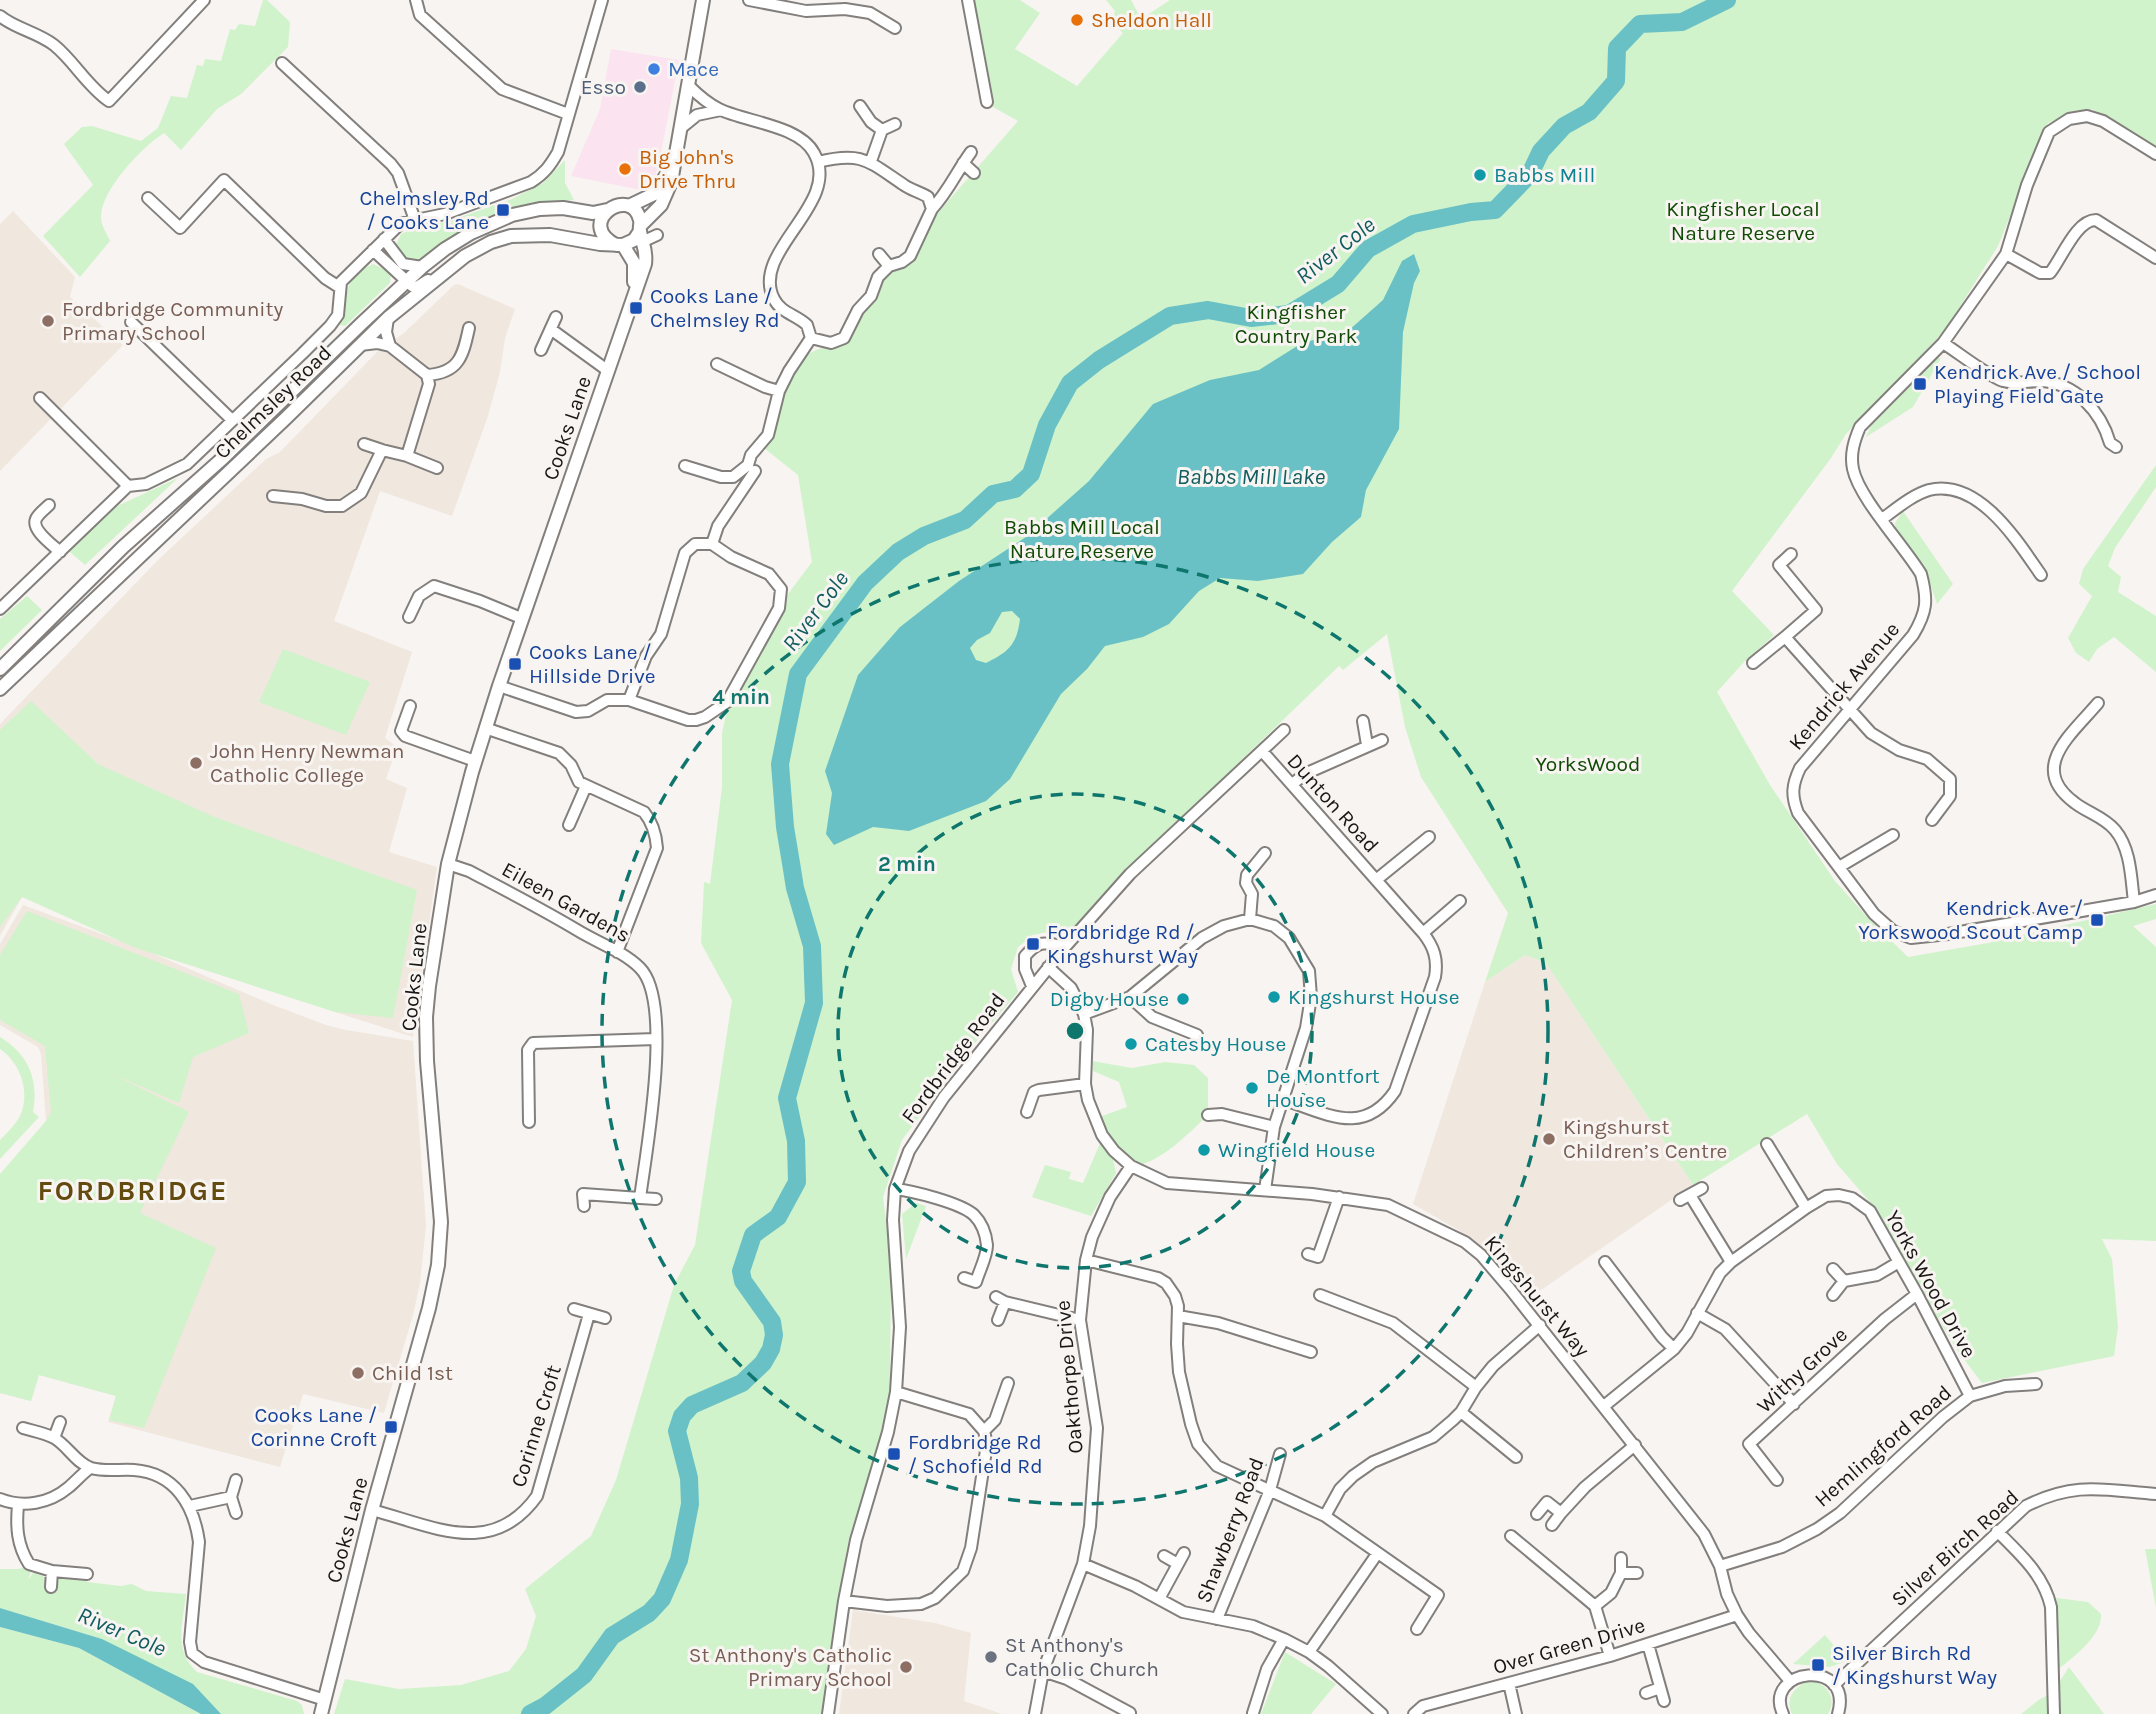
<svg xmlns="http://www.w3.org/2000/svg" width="2156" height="1714" font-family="Karla,sans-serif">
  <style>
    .commercial { fill: #fbe4f0 }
    .built { fill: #f0e7de }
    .green { fill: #d0f3cb }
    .water { fill: #6ac1c5; fill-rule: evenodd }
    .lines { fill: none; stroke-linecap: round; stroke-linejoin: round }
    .river { stroke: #6ac1c5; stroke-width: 18 }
    .minor-casing { stroke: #827f7c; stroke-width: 14 }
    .tertiary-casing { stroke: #827f7c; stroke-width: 16 }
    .minor { stroke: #fff; stroke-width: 10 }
    .tertiary { stroke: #fff; stroke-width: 12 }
    .ring { fill: none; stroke: #0f766e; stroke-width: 3.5; stroke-dasharray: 12 9 }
    .food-dot { fill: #e8710a; stroke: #f8f4f1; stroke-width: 2.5 }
    .shop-dot { fill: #3f7fe0; stroke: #f8f4f1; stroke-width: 2.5 }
    .service-dot { fill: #5c6f8a; stroke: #f8f4f1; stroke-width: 2.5 }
    .culture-dot { fill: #0f9aa8; stroke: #f8f4f1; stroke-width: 2.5 }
    .transit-dot { fill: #1a4fb4; stroke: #f8f4f1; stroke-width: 2.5 }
    .education-dot { fill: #8d6e63; stroke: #f8f4f1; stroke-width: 2.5 }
    .worship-dot { fill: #6b7280; stroke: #f8f4f1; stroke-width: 2.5 }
    .labels { text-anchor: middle; stroke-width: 6; stroke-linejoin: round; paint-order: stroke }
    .food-label { font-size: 21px; fill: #c56008; stroke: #f8f4f1; text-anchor: start }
    .shop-label { font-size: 21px; fill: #366cbe; stroke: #f8f4f1; text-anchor: start }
    .service-label { font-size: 21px; fill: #4e5e75; stroke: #f8f4f1; text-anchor: end }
    .culture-label { font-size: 21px; fill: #0d838f; stroke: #f8f4f1; text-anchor: start }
    .transit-label { font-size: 21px; fill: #164399; stroke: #f8f4f1; text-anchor: start }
    .park-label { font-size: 21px; fill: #0f4b05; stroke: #f8f4f1 }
    .education-label { font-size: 21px; fill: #785e54; stroke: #f8f4f1; text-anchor: start }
    .street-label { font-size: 21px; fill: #181715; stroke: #f8f4f1 }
    .worship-label { font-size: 21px; fill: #5b616d; stroke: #f8f4f1; text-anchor: start }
    .water-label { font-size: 23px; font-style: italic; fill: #105c5f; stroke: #f8f4f1 }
    .district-label { font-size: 28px; font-weight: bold; letter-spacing: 2px; fill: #634a0e; stroke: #f8f4f1 }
    .centre { fill: #0f766e; stroke: #f8f4f1; stroke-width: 3.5 }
    .ring-label { font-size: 21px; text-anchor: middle; font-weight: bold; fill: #0f766e; stroke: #f8f4f1; stroke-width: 6; stroke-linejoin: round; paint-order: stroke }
  </style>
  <rect width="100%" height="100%" fill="#f8f4f1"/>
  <path class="commercial" d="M611,49L679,60L659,163L652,186L646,191L571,176L600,109Z"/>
  <path class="built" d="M13,211L75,277L70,297L123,345L0,471V224Z
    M458,284L515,309L505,338L500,372L488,416L452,516L380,491L334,621L412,652L385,738L397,747L386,779L407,788L389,852L437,867L413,1037L335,1012L134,941L22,897L0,936V724L157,561L266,459L280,452L376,353L404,333L454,285Z
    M23,905L145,950L273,1005L326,1025L346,1030L413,1041L426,1226L420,1283L413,1315L384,1413L303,1394L280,1467L108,1422L116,1396L39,1375L31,1401L0,1393L40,1129L46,1121L41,1054L38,1047L0,1025V944Z
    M1525,955L1546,963L1693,1185L1528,1299L1499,1263L1460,1231L1413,1204L1485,982Z
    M853,1610L935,1623L971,1633L964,1701L1002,1714H839Z"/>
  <path class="green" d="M263,0H267L290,22L288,47L241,94L217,109L181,150L164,133C142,147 102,189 101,216C100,224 107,234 110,241L80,277L43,236L93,185L64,144L82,127L92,126L141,141L158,128L171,96L187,98L197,65L203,66L205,59L221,61L230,29L235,30L239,24L255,26Z
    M973,0H1020L1040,13L1015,49L1077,86L1123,33L1112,23L1115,11L1106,0H1131L1141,19L1170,0H2156V148L2092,109L2048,123L1998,246L1945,330L1846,434L1831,458L1732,591L1774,635L1744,662L1717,692L1770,785L1835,881L1868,918L1908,957L1988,943L2156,904V919L2133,926L2156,947V1241L2102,1239L2112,1259L2118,1327L2114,1356L1982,1383L1957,1350L1908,1270L1876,1209L1837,1164L1807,1114L1693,1185L1546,963L1525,955L1485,982L1508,913L1421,777L1405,727L1387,634L1343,670L1339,666L1115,882L1069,933L1053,931L1033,935L1018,947L1011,969L1018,992L969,1050L902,1140L883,1197L891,1262L890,1390L883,1430L848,1542L823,1714H334L345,1679L399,1689L461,1685L509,1671L526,1649L536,1616L525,1589L591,1536L616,1480L674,1285L695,1245L732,1000L701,943L704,882L710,884L722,787V733L727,710L783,608L788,594L812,562L798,475L764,448C787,412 779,348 836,346L860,314L870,306L884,277L911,259L936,215L1018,121L986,103L990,99L987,66Z
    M565,160V183L574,200L517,206L471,226L422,259L409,263L400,256L396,245L401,234L412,229L449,221L512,199L543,183Z
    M373,264L391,272L390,283L345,326L340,325C348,296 342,277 373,264Z
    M1937,358H1941L1913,407L1866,437L1871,426Z
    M2156,465V487L2115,548L2108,566L2121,577L2118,592L2156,616V672L2114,637L2097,649L2089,662L2076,653L2068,638L2092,596L2079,584L2083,569Z
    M178,478L85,565L70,552L94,524L113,508Z
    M1903,511L1953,584L1937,604L1924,565L1896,531L1895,523Z
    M27,596L42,610L0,651V619Z
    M283,649L370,682L346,735L259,702Z
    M31,701L98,764L212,816L417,890L393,1018L335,1012L136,948L22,897L0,927V730Z
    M27,911L239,994L249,1033L193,1057L179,1103L110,1073L189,1112L140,1213L216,1248L144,1428L109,1420L116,1396L39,1375L31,1401L0,1393V1174L46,1121L51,1112L45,1046L0,1020V955Z
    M0,1037C28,1054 39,1079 33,1112L39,1117L0,1159V1140C8,1132 16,1124 21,1114C30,1090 20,1063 0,1049Z
    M1092,1061L1132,1068L1165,1062L1194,1065L1208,1078V1115C1190,1132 1158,1166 1131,1166L1094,1119L1127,1107L1119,1082L1093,1071Z
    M1101,1141L1112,1155L1116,1173L1091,1216L1032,1197L1045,1165L1071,1172L1069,1179L1083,1183Z
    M916,1203L926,1206L906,1259L902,1214Z
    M2145,1549H2156V1608Z
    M33,1566L28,1580L34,1572L44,1577L48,1584L47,1592L55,1593L56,1583L60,1578L86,1579L87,1582L121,1586L132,1584L146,1591L186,1594C183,1624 173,1650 197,1672L297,1701L302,1705L304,1714H221L214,1707L102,1639L0,1608V1569H18Z
    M2049,1597L2088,1602L2101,1614C2103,1637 2068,1661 2051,1675Z
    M0,1627L79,1648L201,1714H0Z
    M1825,1635L1847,1661L1830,1667L1793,1664Z
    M1285,1652L1336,1684L1311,1714H1261Z
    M2069,1667L2104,1714H2021L2040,1699L2052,1693Z
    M1809,1681C1826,1682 1838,1698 1828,1714H1792C1785,1699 1793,1687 1809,1681Z"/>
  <path class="water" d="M1414,254L1420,271L1414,283L1403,332L1399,429L1366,490L1361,517L1332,542L1303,574L1258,581L1220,578L1199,591L1169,624L1143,637L1105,646L1087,669L1061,694L1010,779L986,801L909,831L873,827L834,845L826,834L832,793L825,771L858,675L900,627L959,581L1026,537L1089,481L1153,404L1210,380L1259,370L1302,343L1348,331L1383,300L1402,261ZM1012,611L1020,619C1017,644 1009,652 986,663L976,660L970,648L977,640L990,633L1002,612Z
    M0,1608L102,1639L193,1684L221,1714H201L79,1648L0,1627Z"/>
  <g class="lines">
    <path class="river" d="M530,1714L545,1706L584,1675L612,1636L649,1613L662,1599L679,1560L690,1504L689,1478L677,1431L682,1416L692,1405L742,1383L763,1363L771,1349L774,1335L772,1322L743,1281L741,1271L753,1235L778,1217L797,1182L796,1141L787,1098L814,1003L812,946L795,888L791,863L785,827L780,764L798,674L865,583L898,552L924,536L965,520L993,494L1015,489L1031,474L1047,425L1070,383L1099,360L1170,316L1208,310L1251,318L1289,314L1338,284L1368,249L1413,224L1471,212L1495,210L1530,174L1541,151L1564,126L1589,112L1616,81L1617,48L1640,24L1682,22L1727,0"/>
    <g class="minor-casing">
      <path id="minor" d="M416,0L420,15L502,89L568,114
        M749,0L806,11L845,9L870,13L895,28
        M968,0L987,102
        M0,16C16,29 37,32 54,45C74,61 87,86 109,101L204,0
        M282,63L391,164L398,173L415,220
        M860,106L871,122L882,130L871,161
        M681,128L697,115L721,110
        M882,130L895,124
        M2156,154L2103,121L2087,116L2069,119L2049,132L2027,185L2006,254L1943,343L1860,427C1854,441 1850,454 1853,469C1859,498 1904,546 1921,574C1928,600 1927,612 1913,635L1800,768C1792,785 1791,795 1798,813L1874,914L1893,931L1911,938L1948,934L2134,902L2156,895
        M963,163L974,173
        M148,198L180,228L224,180L325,278L339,287
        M932,209C948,192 957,171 971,152
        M384,239L403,264L422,267
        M644,241L657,235
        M373,250L412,286L417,287L428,280
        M879,254L889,266
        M2006,254L2040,273H2050C2062,258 2076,220 2096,220L2156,258
        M131,322L232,420
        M552,330L607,370
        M811,338L831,343L844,338L858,310L871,296L878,277L889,266L902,262L910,256L932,209L928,197C920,192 911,190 904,185C868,161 862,151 818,162
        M1943,343C1959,353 1986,375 2003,381C2017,385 2028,381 2041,381C2076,383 2101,412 2110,443L2116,447
        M360,345L377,343L390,346L386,332L388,318
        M541,350L556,317
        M717,364L765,387L779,391
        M427,375C459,373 463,356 469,328
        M40,398L128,486
        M364,444L382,450
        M407,456L437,468
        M685,466L721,477H733L748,465L751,455L768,435L779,391L789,371L811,338L807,325C797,315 781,313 774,299C749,251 843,204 814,153C799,125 745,122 719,109C707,103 698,95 689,86
        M273,496L302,499L326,506H342L361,493L382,450L407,456L429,384L427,375L390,346
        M49,505C45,509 38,514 36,519C31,530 53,545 60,552
        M1882,519C1896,509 1912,495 1929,490C1979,478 2018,542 2041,575
        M712,544L718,526L755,471
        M0,609L128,486L146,484L187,464L302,354L330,326L338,315L341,282L401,223L445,214L531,182C544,174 550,166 558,152L602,0
        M409,617L419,596L434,586L480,601L521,618
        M1785,637L1816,610L1779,565L1791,554
        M1753,663L1785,637L1871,733L1899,750L1927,759L1950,779V796L1932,820
        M499,686L576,712L588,711L607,700H629L646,656L661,634L685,553L695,544H712L731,557L769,574L781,589L779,608L727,702L705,717L696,720H688L629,700
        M2098,703C2072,734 2027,768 2075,803C2088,813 2104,817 2115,830C2131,849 2131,878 2134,902
        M410,706L401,731L405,736L475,761
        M1363,721L1367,745
        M485,728L559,753L571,765L579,782L644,812C653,823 656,834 657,848L617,952
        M1262,751L1423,933C1434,947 1438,959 1435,977L1395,1091C1363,1138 1326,1113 1282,1099
        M1292,784L1307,773L1382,740
        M569,825L586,786
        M448,864L469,871C505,890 542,909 577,930C598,943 623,951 640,968C674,1002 646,1152 640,1198L583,1194L584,1206
        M1839,867L1893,835
        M1376,880L1429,837
        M1250,919L1252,894L1246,883L1247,875L1265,853
        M1423,933L1460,901
        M1048,967L1071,988L1084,1014L1087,1030L1085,1084L1088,1100L1102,1135L1114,1151L1131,1166L1167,1183L1312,1194L1388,1205L1465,1242L1481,1255L1510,1289L1704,1534L1720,1566L1727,1594L1737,1615L1749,1633L1790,1681
        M1032,986L1025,969V956C1039,940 1045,942 1065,947
        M1130,997L1152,1017L1197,1035
        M1084,1014L1130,997L1202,938L1224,926L1250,919L1274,926L1289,938L1309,971L1311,997L1306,1028L1274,1127L1265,1190
        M1027,1112L1034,1092L1039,1090L1085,1084
        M1208,1115L1222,1114L1274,1127
        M529,1122L528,1050L533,1043L656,1039
        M1767,1144L1806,1208
        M895,1189C913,1191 961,1203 974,1215C982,1223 986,1235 987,1245C987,1257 979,1271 976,1282L964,1278
        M1690,1195L1731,1262
        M640,1198L656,1199
        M1680,1200L1702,1188
        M1308,1254L1318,1257L1339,1197
        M1086,1260L1158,1278L1166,1283L1175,1296L1178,1306L1177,1344L1179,1372L1191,1424L1198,1444L1217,1466L1325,1516L1438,1595L1417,1629
        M1605,1262L1662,1337L1674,1349
        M1833,1269L1844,1281L1877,1275L1899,1262
        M1320,1295L1393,1323L1476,1387
        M1833,1295L1844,1281
        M996,1297L1005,1302L1080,1320
        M574,1309L605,1318
        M1697,1313L1725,1329L1794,1404
        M1178,1316L1218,1323L1311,1352
        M998,1320L1005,1302
        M1604,1406L1674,1349L1687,1333L1720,1273L1731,1262L1806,1208L1826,1196L1839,1195L1852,1198L1870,1211L1917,1294L1970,1396
        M1461,1412L1516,1457
        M23,1428C33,1431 45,1433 54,1438C67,1445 76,1463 91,1468C105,1472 120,1469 134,1470C175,1473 194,1505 199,1542L190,1642L192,1653L204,1662L325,1700
        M984,1431L995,1420L1008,1383
        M54,1438L60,1422
        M236,1480L231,1497L236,1513
        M1777,1480L1749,1444L1885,1319L1917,1294
        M0,1499C23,1508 49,1504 69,1487C76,1481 82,1474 90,1468
        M18,1505C16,1527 17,1545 29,1564L52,1571L87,1574
        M190,1506L231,1497
        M372,1510C433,1526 492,1559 537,1496L589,1314
        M1537,1514L1547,1502L1561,1513L1585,1487L1635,1445
        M1325,1516L1340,1489L1353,1476L1373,1462L1433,1437L1453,1420L1461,1412L1476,1387L1493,1366L1540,1325
        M1552,1525L1561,1513
        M1997,1531C2020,1554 2044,1575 2051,1607L2054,1714
        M1511,1536L1595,1606L1610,1656
        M1164,1556L1178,1564
        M1083,1564L1135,1586L1183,1612L1253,1626L1284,1639L1309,1652L1328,1666L1382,1714
        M1720,1566L1782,1547L1817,1529L1840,1513L1943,1417L1970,1396L2005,1386L2036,1384
        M1621,1573V1558
        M51,1587L52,1571
        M1159,1599L1184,1553
        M844,1601L887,1606L921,1604L935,1598L963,1571L971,1548L987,1444L984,1431L969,1414L896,1392
        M1595,1606L1611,1593L1621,1573H1637
        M1217,1619L1270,1490L1280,1454
        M1648,1644L1664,1701
        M1309,1652L1377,1554
        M1043,1671L1067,1679L1130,1713
        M1509,1683L1516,1714
        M1834,1685L2026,1506C2075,1481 2104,1490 2156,1494
        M1646,1693L1660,1688
        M1253,1713L1267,1669L1284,1639
        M828,1714L844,1601L856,1540L888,1432L896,1392L900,1327L893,1220L895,1189L909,1151L944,1097L1065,947L1130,874L1284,730
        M1035,1714L1043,1671L1083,1564L1090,1526L1097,1428L1080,1320L1086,1260L1092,1237L1110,1197L1131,1166
        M1414,1714L1423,1706L1610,1656L1737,1615
        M1783,1714C1762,1668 1854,1657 1838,1714"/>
    </g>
    <g class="tertiary-casing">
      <path id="tertiary" d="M629,206L654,194L667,174
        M641,225L661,205L671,182L703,0
        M623,245L634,263V282
        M0,669L123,547L223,458L361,324L422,267L445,249L471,233L512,215L540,209L563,208L593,213L607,210
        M0,689L286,418L388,318L465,256L491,242L511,236L550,235L600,244L623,245L634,240L640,231
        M321,1714L372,1510L429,1308L438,1265L441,1222L427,1061L426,1017L429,986L448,864L472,772L499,686L645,264C647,248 642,245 640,231C639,228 641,224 640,220C631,183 573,223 616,245"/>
    </g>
    <use href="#minor" class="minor"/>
    <use href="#tertiary" class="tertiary"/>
  </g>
  <g class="ring">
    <circle cx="1075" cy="1031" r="237"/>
    <circle cx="1075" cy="1031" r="473"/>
  </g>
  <g class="food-dot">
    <circle cx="1077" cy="20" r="7"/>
    <circle cx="625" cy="169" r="7"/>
  </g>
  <circle class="shop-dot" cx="654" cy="69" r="7"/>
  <circle class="service-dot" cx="640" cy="87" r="7"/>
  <g class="culture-dot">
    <circle cx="1480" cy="175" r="7"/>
    <circle cx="1274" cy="997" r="7"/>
    <circle cx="1183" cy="999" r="7"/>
    <circle cx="1131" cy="1044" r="7"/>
    <circle cx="1252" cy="1088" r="7"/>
    <circle cx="1204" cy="1150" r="7"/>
  </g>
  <g class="transit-dot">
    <rect x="496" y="203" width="14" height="14" rx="3.5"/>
    <rect x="629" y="301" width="14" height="14" rx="3.5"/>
    <rect x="1913" y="377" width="14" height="14" rx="3.5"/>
    <rect x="508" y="657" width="14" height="14" rx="3.5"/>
    <rect x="2090" y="913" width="14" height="14" rx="3.5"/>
    <rect x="1026" y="937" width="14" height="14" rx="3.5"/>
    <rect x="384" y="1420" width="14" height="14" rx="3.5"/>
    <rect x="887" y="1447" width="14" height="14" rx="3.5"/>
    <rect x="1811" y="1658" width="14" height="14" rx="3.5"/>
  </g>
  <g class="education-dot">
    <circle cx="48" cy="321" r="7"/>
    <circle cx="196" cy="763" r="7"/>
    <circle cx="1549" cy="1139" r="7"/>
    <circle cx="358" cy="1373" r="7"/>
    <circle cx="906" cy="1667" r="7"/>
  </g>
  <circle class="worship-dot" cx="991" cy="1657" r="7"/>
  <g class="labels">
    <g class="food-label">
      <text x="1091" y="27">Sheldon Hall</text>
      <text x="639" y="164">Big John's<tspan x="639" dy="24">Drive Thru</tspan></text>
    </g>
    <g class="shop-label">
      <text x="668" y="76">Mace</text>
    </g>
    <g class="service-label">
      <text x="626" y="94">Esso</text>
    </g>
    <g class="culture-label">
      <text x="1494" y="182">Babbs Mill</text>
      <text x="1288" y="1004">Kingshurst House</text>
      <text x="1169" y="1006" text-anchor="end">Digby House</text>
      <text x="1145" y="1051">Catesby House</text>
      <text x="1266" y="1083">De Montfort<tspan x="1266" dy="24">House</tspan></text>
      <text x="1218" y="1157">Wingfield House</text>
    </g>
    <g class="transit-label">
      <text x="489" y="205" text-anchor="end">Chelmsley Rd<tspan x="489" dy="24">/ Cooks Lane</tspan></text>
      <text x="650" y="303">Cooks Lane /<tspan x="650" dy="24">Chelmsley Rd</tspan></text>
      <text x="1934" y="379">Kendrick Ave / School<tspan x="1934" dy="24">Playing Field Gate</tspan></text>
      <text x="529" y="659">Cooks Lane /<tspan x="529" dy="24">Hillside Drive</tspan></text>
      <text x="2083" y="915" text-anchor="end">Kendrick Ave /<tspan x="2083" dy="24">Yorkswood Scout Camp</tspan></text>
      <text x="1047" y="939">Fordbridge Rd /<tspan x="1047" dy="24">Kingshurst Way</tspan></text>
      <text x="377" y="1422" text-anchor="end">Cooks Lane /<tspan x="377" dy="24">Corinne Croft</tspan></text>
      <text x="908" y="1449">Fordbridge Rd<tspan x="908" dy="24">/ Schofield Rd</tspan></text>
      <text x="1832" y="1660">Silver Birch Rd<tspan x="1832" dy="24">/ Kingshurst Way</tspan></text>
    </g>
    <g class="park-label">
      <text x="1743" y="216">Kingfisher Local<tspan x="1743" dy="24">Nature Reserve</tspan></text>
      <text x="1296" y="319">Kingfisher<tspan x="1296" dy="24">Country Park</tspan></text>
      <text x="1082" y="534">Babbs Mill Local<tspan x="1082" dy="24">Nature Reserve</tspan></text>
      <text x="1588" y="771">YorksWood</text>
    </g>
    <g class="education-label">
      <text x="62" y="316">Fordbridge Community<tspan x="62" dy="24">Primary School</tspan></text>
      <text x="210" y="758">John Henry Newman<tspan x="210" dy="24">Catholic College</tspan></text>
      <text x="1563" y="1134">Kingshurst<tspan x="1563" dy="24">Children’s Centre</tspan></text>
      <text x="372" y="1380">Child 1st</text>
      <text x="892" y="1662" text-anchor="end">St Anthony's Catholic<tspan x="892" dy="24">Primary School</tspan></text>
    </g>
    <g class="street-label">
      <text transform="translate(273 402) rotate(-44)" y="7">Chelmsley Road</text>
      <text transform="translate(567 428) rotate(-71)" y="7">Cooks Lane</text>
      <text transform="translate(1844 686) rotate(-50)" y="7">Kendrick Avenue</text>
      <text transform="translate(1333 803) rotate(48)" y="7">Dunton Road</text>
      <text transform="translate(566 902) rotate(29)" y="7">Eileen Gardens</text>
      <text transform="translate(414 977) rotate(-84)" y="7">Cooks Lane</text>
      <text transform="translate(953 1058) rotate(-53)" y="7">Fordbridge Road</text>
      <text transform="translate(1931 1284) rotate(61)" y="7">Yorks Wood Drive</text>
      <text transform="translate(1537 1296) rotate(50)" y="7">Kingshurst Way</text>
      <text transform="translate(1802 1370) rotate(-43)" y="7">Withy Grove</text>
      <text transform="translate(1069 1377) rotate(-95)" y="7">Oakthorpe Drive</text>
      <text transform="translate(536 1426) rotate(-73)" y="7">Corinne Croft</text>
      <text transform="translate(1883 1446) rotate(-41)" y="7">Hemlingford Road</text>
      <text transform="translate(347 1530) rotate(-75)" y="7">Cooks Lane</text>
      <text transform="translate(1230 1530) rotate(-69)" y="7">Shawberry Road</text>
      <text transform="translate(1955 1548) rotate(-42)" y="7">Silver Birch Road</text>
      <text transform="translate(1569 1646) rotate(-16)" y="7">Over Green Drive</text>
    </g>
    <g class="worship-label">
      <text x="1005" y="1652">St Anthony's<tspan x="1005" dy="24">Catholic Church</tspan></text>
    </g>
    <g class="water-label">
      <text transform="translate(1335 250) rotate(-38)" y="8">River Cole</text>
      <text x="1251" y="484">Babbs Mill Lake</text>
      <text transform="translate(815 611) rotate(-53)" y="8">River Cole</text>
      <text transform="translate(122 1631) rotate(23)" y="8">River Cole</text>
    </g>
    <g class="district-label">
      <text x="133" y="1200">FORDBRIDGE</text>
    </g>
  </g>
  <circle cx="1075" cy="1031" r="10" class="centre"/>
  <g class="ring-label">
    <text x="741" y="704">4 min</text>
    <text x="907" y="871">2 min</text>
  </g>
</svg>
